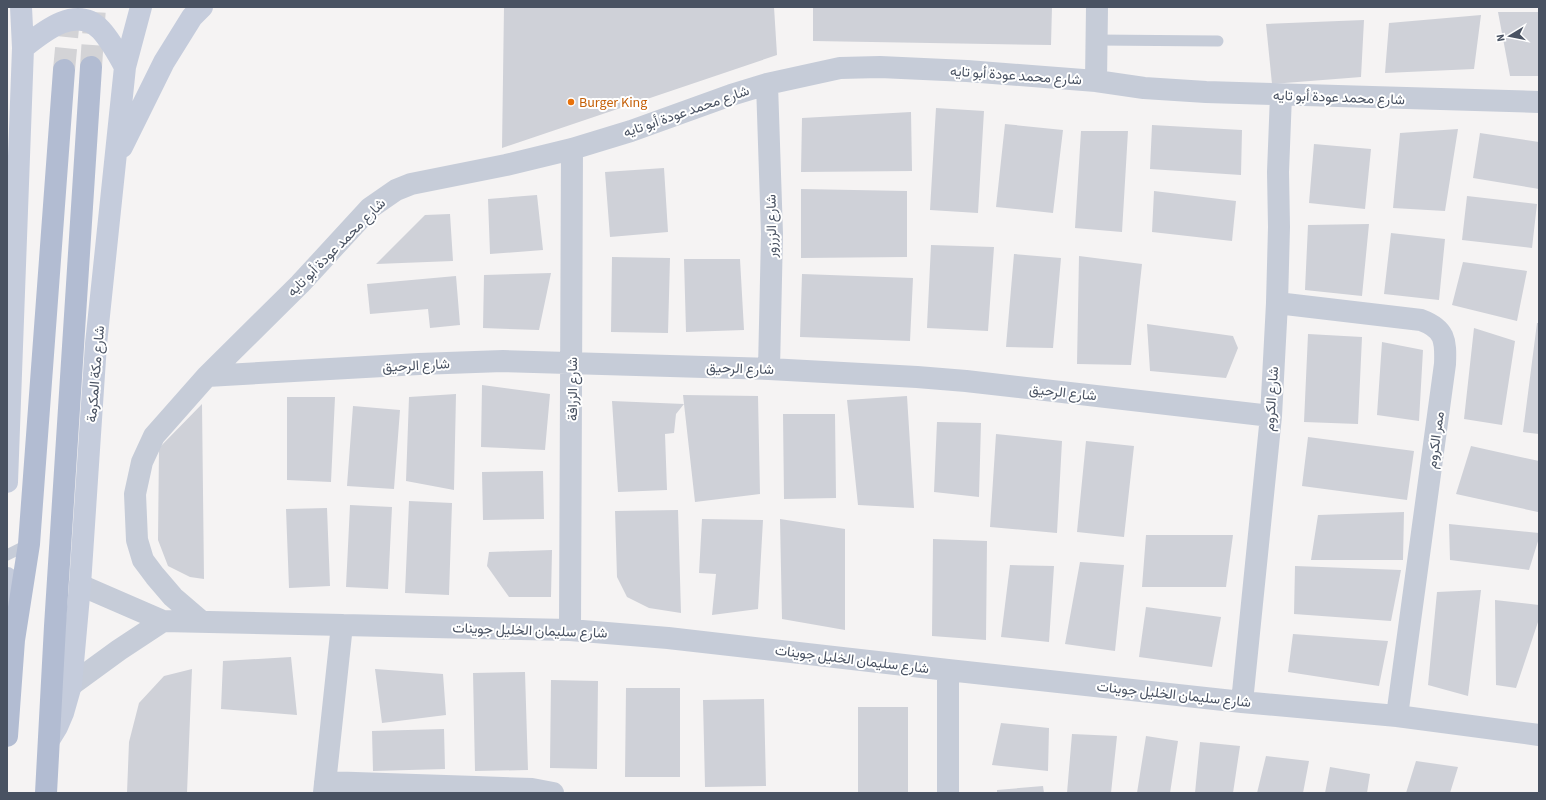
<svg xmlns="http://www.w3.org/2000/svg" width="1546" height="800" font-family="'Source Sans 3',Vazirmatn,sans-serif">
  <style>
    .building { fill: #cfd1d8 }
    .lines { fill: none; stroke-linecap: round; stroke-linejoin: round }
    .primary-tunnel { stroke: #d3d3d6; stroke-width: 22; stroke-dasharray: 22 11; stroke-linecap: butt }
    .lane { stroke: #c6ccd8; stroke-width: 11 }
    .street { stroke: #c6ccd8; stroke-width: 22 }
    .secondary { stroke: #c5ccdc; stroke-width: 22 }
    .primary { stroke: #b2bcd2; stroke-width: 22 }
    .food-dot { fill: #e8710a; stroke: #fff; stroke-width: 1.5 }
    .labels { text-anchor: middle; stroke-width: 4; stroke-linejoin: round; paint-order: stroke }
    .street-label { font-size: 14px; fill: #495262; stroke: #fff }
    .food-label { font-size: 14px; fill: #c56008; stroke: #fff; text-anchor: start }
  </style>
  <rect width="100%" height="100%" fill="#f5f3f3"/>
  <path class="building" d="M504,7H774L777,55L502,148Z
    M813,7H1052L1051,45L813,41Z
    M1498,12H1539V76H1510Z
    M1481,15L1474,69L1385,73L1389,23Z
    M1364,20L1361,77L1272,84L1266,24Z
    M936,108L984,111L978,213L930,210Z
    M911,112L912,171L801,172L802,118Z
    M1005,124L1063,130L1053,213L996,207Z
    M1152,125L1242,130L1241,175L1150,169Z
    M1458,129L1445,211L1393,208L1400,133Z
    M1081,131H1128L1122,232L1075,228Z
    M1480,133L1539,142V189L1473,178Z
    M1314,144L1371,149L1365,209L1309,203Z
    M664,168L668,232L610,237L605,172Z
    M801,189L907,191V257L801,258Z
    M1154,191L1236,201L1232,241L1152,232Z
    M537,195L543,250L490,254L488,199Z
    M1467,196L1537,204L1532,248L1462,240Z
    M450,214L453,261L376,264L425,215Z
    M1369,224L1362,296L1305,290L1308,225Z
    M1391,233L1445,239L1439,300L1384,294Z
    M931,245L994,247L988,331L927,328Z
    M1014,254L1061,258L1053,348L1006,347Z
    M1079,256L1142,264L1131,365L1077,364Z
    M612,257L670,258L668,333L611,332Z
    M684,259H740L744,330L686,332Z
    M1463,262L1527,271L1517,321L1452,305Z
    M551,273L539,330L483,328L484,275Z
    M802,274L913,278L910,341L800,337Z
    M456,276L460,325L430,328L428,309L370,314L367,284Z
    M1537,323H1539V434L1523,432Z
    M1147,324L1233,336L1238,348L1226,378L1150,371Z
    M1474,328L1515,341L1502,425L1464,419Z
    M1308,334L1362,337L1358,424L1304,422Z
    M1382,342L1423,350L1419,421L1377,415Z
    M482,385L550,394L545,450L481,447Z
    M456,394L454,490L406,481L409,397Z
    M683,395L758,396L760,494L695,502Z
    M907,396L914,508L858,505L847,400Z
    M287,397H335L331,482L287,480Z
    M612,401L684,404L676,414L674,433L665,434L667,490L618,492Z
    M202,404L204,579L190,577L168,566L158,540L159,448Z
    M353,406L400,410L394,489L347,486Z
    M783,414H835L836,498L784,499Z
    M937,422L981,423L979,497L934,492Z
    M996,434L1062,441L1057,533L990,527Z
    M1308,437L1414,451L1407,500L1302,486Z
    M1086,441L1134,446L1124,537L1077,532Z
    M1471,446L1539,461V505L1538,512L1456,494Z
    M543,471L544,519L483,520L482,472Z
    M409,501L452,503L449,595L405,593Z
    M350,505L392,507L388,589L346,587Z
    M327,508L330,586L289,588L286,509Z
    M678,510L681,613L649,608L627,597L617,577L615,511Z
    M1404,512L1403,560H1311L1318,515Z
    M702,519L763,520L758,609L712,615L716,574L699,573Z
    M780,519L845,529V630L782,619Z
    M1449,524L1539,533V538L1529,570L1450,560Z
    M1146,535H1233L1226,587H1142Z
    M933,539L987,541L986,640L932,636Z
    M552,550L551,597H509L487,566L489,552Z
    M1080,562L1124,565L1115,651L1065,644Z
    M1010,565L1054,566L1049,642L1001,637Z
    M1295,566L1401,570L1391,621L1294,614Z
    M1481,590L1468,696L1428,685L1437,592Z
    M1495,600L1539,605V619L1516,688L1496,685Z
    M1146,607L1221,617L1212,667L1139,657Z
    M1293,634L1388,641L1379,686L1288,672Z
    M291,657L297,715L221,709L223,661Z
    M192,669L187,793H127L129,742L139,703L164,676Z
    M375,669L443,674L446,715L382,723Z
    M525,672L528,770L475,771L473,673Z
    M551,680L598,681L597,769L550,768Z
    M626,688H680V777H625Z
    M764,699L766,786L705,787L703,700Z
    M858,707H908V793H858Z
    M1001,723L1049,728L1048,771L992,765Z
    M444,729L445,769L373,771L372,731Z
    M1072,734L1117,736L1111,793H1067Z
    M1146,736L1178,741L1170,793H1137Z
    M1200,742L1240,746L1233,793H1195Z
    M1266,756L1309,761L1303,793H1257Z
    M1416,761L1458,767L1450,793H1406Z
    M1330,767L1370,774L1367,793H1325Z
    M1043,786L1044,793H997V790Z"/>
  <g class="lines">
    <path class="primary-tunnel" d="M91,67L95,7
      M64,70L70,7"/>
    <path class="lane" d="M1097,40L1218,41
      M7,555L29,544"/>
    <path class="street" d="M1096,81L1097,7
      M767,84L772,234L769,369
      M1277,303L1421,320C1445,329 1446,340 1445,364L1397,716
      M207,376L419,364L503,361L769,369L917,377L966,381L1271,416
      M80,585L163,621L570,630L668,638L948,670L1242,702L1397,716L1539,735
      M201,621L173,597L155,576L143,560L137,540L135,494L142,462L154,436L207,376L300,284L370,208L396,190L411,184L506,165L572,149L631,131L731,95L767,84L840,68L880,67L967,71L1096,81L1144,88L1206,92L1539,102
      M570,630L572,149
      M71,685L119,650L163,621
      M1242,702L1271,416L1277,303L1279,227L1278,172L1281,95
      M325,782L476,787L532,789L553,793
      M324,793L342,625
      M948,793V670"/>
    <path class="secondary" d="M23,48C44,31 77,4 101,30C111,41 118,54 125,67
      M122,147L164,62L192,17L202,7
      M7,482L23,48L21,7
      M7,578L13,631
      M49,740L57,727L63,713L71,685L80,585L96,344L125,67L141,7"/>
    <path class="primary" d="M7,736L14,640L29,544L64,70
      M46,793L55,626L91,67"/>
  </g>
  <circle class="food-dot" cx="571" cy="102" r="4"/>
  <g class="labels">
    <g class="street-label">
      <text transform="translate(1016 75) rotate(4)" y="5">شارع محمد عودة أبو تايه</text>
      <text transform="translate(1339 97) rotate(2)" y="5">شارع محمد عودة أبو تايه</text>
      <text transform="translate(686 111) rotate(-19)" y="5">شارع محمد عودة أبو تايه</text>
      <text transform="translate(771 226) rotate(-91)" y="5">شارع الزرزور</text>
      <text transform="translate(336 247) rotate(-45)" y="5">شارع محمد عودة أبو تايه</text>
      <text transform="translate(416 365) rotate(-3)" y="5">شارع الرحيق</text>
      <text transform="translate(740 368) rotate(2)" y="5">شارع الرحيق</text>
      <text transform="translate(95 374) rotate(-85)" y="5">شارع مكة المكرمة</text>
      <text transform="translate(572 389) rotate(-90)" y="5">شارع الزرافة</text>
      <text transform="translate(1063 392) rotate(6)" y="5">شارع الرحيق</text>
      <text transform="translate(1271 399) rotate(-86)" y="5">شارع الكروم</text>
      <text transform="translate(1435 440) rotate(-82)" y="5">ممر الكروم</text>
      <text transform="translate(530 630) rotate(2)" y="5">شارع سليمان الخليل جوينات</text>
      <text transform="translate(852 659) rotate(7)" y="5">شارع سليمان الخليل جوينات</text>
      <text transform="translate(1174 694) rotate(6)" y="5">شارع سليمان الخليل جوينات</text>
    </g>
    <g class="food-label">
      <text x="579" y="107">Burger King</text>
    </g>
  </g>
  <rect width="1546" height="800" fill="none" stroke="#495262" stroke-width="16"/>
  <g transform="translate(1510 36) rotate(260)" stroke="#ffffff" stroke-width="3" paint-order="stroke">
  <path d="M0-3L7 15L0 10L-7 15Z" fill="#495262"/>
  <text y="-6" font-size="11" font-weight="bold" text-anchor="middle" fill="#495262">N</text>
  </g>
</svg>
